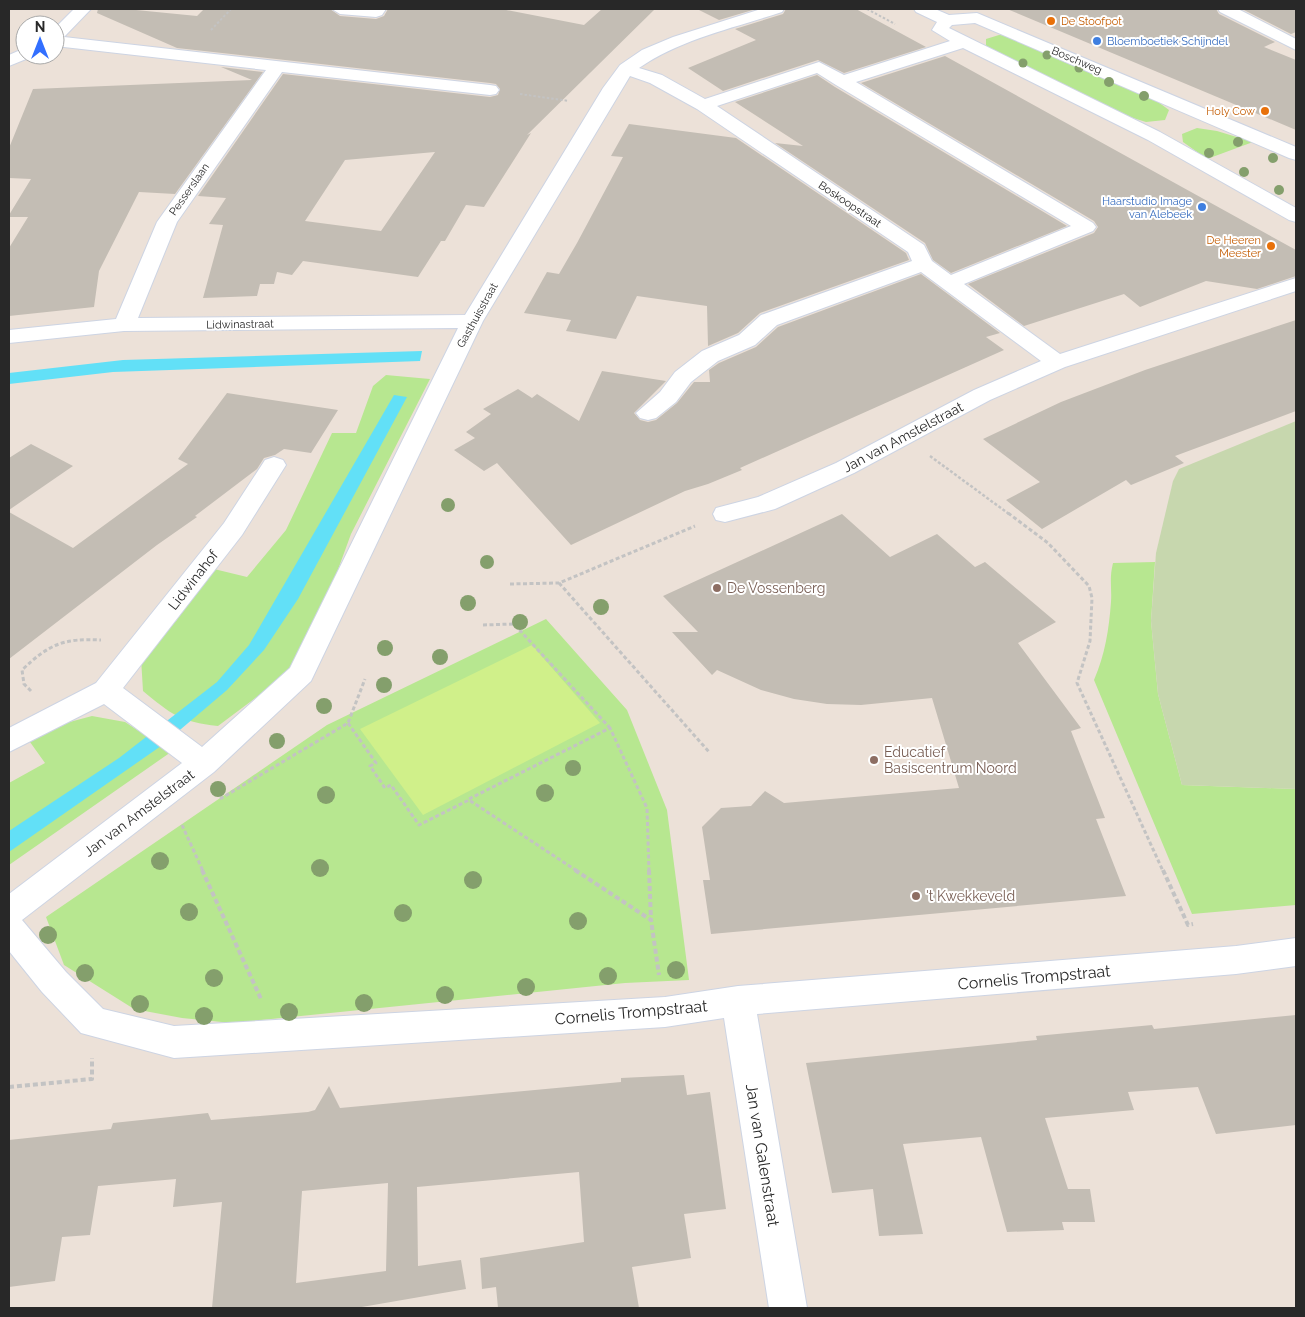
<svg xmlns="http://www.w3.org/2000/svg" width="1305" height="1317" font-family="Raleway,sans-serif">
  <style>
    .green { fill: #b7e790 }
    .cemetery { fill: #c7d7ae }
    .pitch { fill: #d0f08a }
    .water { fill: #62e0f7 }
    .building { fill: #c3bdb4; fill-rule: evenodd }
    .lines { fill: none; stroke-linecap: round; stroke-linejoin: round }
    .minor-casing { stroke: #cdd4e3; stroke-width: 2 }
    .path-far3 { stroke: #c3c3c3; stroke-width: 2; stroke-dasharray: 2.5 2; stroke-linecap: butt }
    .path-far2 { stroke: #c3c3c3; stroke-width: 2.5; stroke-dasharray: 3 2; stroke-linecap: butt }
    .path-far1 { stroke: #c3c3c3; stroke-width: 3; stroke-dasharray: 4 2.5; stroke-linecap: butt }
    .path { stroke: #c3c3c3; stroke-width: 4; stroke-dasharray: 5 3; stroke-linecap: butt }
    .minor { fill: #fff; fill-rule: evenodd }
    .tree { fill: #849f6c }
    .food-dot { fill: #e8710a; stroke: #fff; stroke-width: 2 }
    .shop-dot { fill: #3f7fe0; stroke: #fff; stroke-width: 2 }
    .education-dot { fill: #8d6e63; stroke: #fff; stroke-width: 2 }
    .labels { text-anchor: middle; stroke-width: 4; stroke-linejoin: round; paint-order: stroke }
    .far-food-label { font-size: 11px; fill: #c56008; stroke: #fff; text-anchor: end }
    .far-shop-label { font-size: 11px; fill: #366cbe; stroke: #fff; text-anchor: start }
    .far-street-label { font-size: 11px; fill: #282828; stroke: #fff }
    .street-label { font-size: 14px; fill: #282828; stroke: #fff }
    .education-label { font-size: 14px; fill: #785e54; stroke: #fff; text-anchor: start }
    .near-street-label { font-size: 16px; fill: #282828; stroke: #fff }
  </style>
  <rect width="100%" height="100%" fill="#ece1d8"/>
  <path class="green" d="M999,35L1012,36L1150,96L1169,110L1165,120L1146,122L1117,113L986,48V39Z
    M1197,128L1217,131L1253,142L1207,159L1183,142L1182,134Z
    M386,375L430,379L351,534L321,616L290,672L218,726C180,722 171,714 143,691L141,658L153,641L176,621L214,569L247,577L286,530L332,433H356L373,386Z
    M1155,562L1151,621L1158,694L1182,785L1296,789V905L1192,914L1094,680C1105,655 1109,629 1111,602C1112,588 1109,579 1113,563Z
    M546,619L627,710L667,810L689,980L625,983L232,1023L182,1018L134,1009L64,965L46,917L327,725Z
    M92,716L125,722L171,752L9,865V783L45,763L30,742L66,723Z"/>
  <path class="cemetery" d="M1296,421V789L1182,785L1158,694L1151,621L1156,553L1173,481L1179,469Z"/>
  <path class="pitch" d="M532,645L600,723L423,815L360,729Z"/>
  <path class="water" d="M422,351L420,361L113,372L9,384V373L123,360Z
    M394,395L407,397L298,599L264,650L227,690L161,746L9,852V831L119,758L217,682L249,645Z"/>
  <path class="building" d="M98,9H126L197,16L204,9H330L340,16L376,19L384,16L388,9H501L584,25L602,9H655L527,135L531,133L484,207L466,205L445,241H441L418,277L303,261L292,275L277,272L274,284H260L257,296L203,298L223,225L209,224L226,198L198,196L283,74L490,97L498,95L500,89L496,84L490,83L177,48L97,13ZM435,152L381,231L305,221L345,160Z
    M697,9H756L719,20Z
    M786,9H856L926,47L844,73L818,60L723,91L688,68L756,40L735,29L783,14Z
    M1007,9H1216L1219,14L1275,42L1264,47L1296,60V130Z
    M1242,9H1296V32L1291,34Z
    M945,56L1296,250V276L1257,289L1206,281L1140,307L1124,294L1024,326L968,284L1094,233L1098,227L1094,221L861,83Z
    M221,67L263,72L175,194L139,192L99,271L94,307L9,316V248L28,217H9V215L31,179L9,178V148L33,89L252,80Z
    M817,75L835,87L1067,226L951,273L933,260L925,243L775,143L803,146L735,102Z
    M629,124L736,138L906,253L909,260L760,313L738,333L708,346L707,306L637,296L616,339L566,331L571,320L524,313L547,272L559,274L577,243L623,157L611,156Z
    M921,274L1000,333L986,337L1004,350L740,468L742,470L708,484L685,491L571,545L497,463L484,471L454,450L475,438L466,432L491,414L483,409L518,389L532,398L537,394L579,421L602,371L666,381L634,413L640,420L648,422L656,420L677,403L694,382H710L709,370L719,363L756,347L778,327Z
    M1296,320V411L1175,456L1184,463L1131,485L1126,480L1042,529L1006,500L1040,482L983,439L1061,402L1145,370Z
    M227,393L338,410L311,453L284,449L275,455L264,458L257,469L195,516L197,517L157,545L9,659V512L73,548L188,464L178,459Z
    M31,444L73,466L9,510V458Z
    M842,514L890,557L937,534L975,567L985,562L1056,622L1018,643L1081,728L1071,731L1105,818L1096,819L1126,896L711,934L703,880H710L702,827L721,808L751,806L765,791L784,803L959,788L932,698L861,705L827,704L794,699L761,690L717,670L712,675L672,632H698L663,596Z
    M1296,1015V1125L1216,1134L1198,1087L1128,1092L1134,1110L1045,1118L1068,1189H1090L1095,1222H1062L1064,1230L1007,1232L981,1137L903,1144L923,1234L879,1236L873,1189L832,1193L806,1063L1037,1040L1036,1036L1152,1025L1154,1029Z
    M684,1075L687,1095L710,1092L726,1209L684,1214L691,1258L632,1267L639,1308H498L496,1287L482,1289L480,1258L584,1242L579,1172L417,1187L418,1266L461,1260L466,1289L356,1308H212L222,1202L173,1207L176,1179L98,1186L90,1235L62,1237L55,1281L9,1287V1140L111,1129L113,1123L208,1113L211,1120L308,1112L315,1110L329,1086L340,1108L621,1082V1078ZM388,1183L386,1271L296,1283L302,1191Z"/>
  <g class="lines">
    <g class="minor-casing">
      <path id="minor" d="M74,9H91L64,37L490,85L496,86L499,90L496,94L490,95L282,72L177,222L138,318L465,315L603,88L620,65L642,50L673,37L761,9H784L782,12C734,28 681,39 639,68L662,75L705,99L819,62L844,75L950,41L932,30L937,22L916,12L914,9H935L949,15L977,13L1296,147V160L1289,158L975,23L952,25L949,28L1160,132L1296,208V222L1289,220L1148,140L963,48L856,82L1093,223L1096,227L1093,231L964,284L1060,354L1296,278V291L1065,367L990,400L854,473L775,509L725,522L716,520L713,514L716,508L758,497L836,463L974,390L1041,361L921,272L777,325L755,345L718,361L691,382L676,402L656,418L648,420L640,418L636,413L660,392L675,372L702,351L739,335L761,315L912,261L908,252L697,109L650,83L630,76L483,321L311,681L214,772L22,920L66,972L103,1009L174,1026L665,997L738,986L1236,946L1296,938V966L1236,974L757,1014L807,1308H769L724,1018L665,1027L174,1058L81,1033L42,992L9,951V894L182,763L104,704L9,752V728L96,683L224,523L265,460L274,457L283,460L286,465L242,535L123,688L202,747L290,668L458,328L124,331L9,343V330L116,319L157,222L266,70L55,46V28ZM817,73L836,85L1071,226L951,275L932,261L924,245L717,106Z
        M332,9H386L382,15L376,17L340,14Z
        M1218,9H1238L1296,39V50L1220,12Z
        M25,48V55H32L31,57L9,66V55Z"/>
    </g>
    <path class="path-far3" d="M867,9L895,24
      M211,30L231,9
      M520,94L569,101"/>
    <path class="path-far2" d="M930,456L1009,514"/>
    <path class="path-far1" d="M1008,513L1048,543L1089,586L1092,598L1090,641L1077,683L1163,871
      M559,583L710,753
      M510,584L559,583L695,526
      M483,625L514,624L610,728
      M31,691L24,684L22,670C49,644 64,638 101,640
      M348,723L376,763L370,766L385,788L391,785L419,825L469,800L577,871
      M220,799L348,723L365,679
      M469,799L610,728L647,808L649,871
      M182,825L203,871"/>
    <path class="path" d="M202,870L261,999
      M575,870L651,920L659,975
      M649,870L651,920
      M1163,870L1188,925L1193,924
      M9,1087L92,1079V1058"/>
    <use href="#minor" class="minor"/>
  </g>
  <g class="tree">
    <circle cx="1047" cy="55" r="4.5"/>
    <circle cx="1023" cy="63" r="4.5"/>
    <circle cx="1079" cy="68" r="4.5"/>
    <circle cx="1109" cy="82" r="5"/>
    <circle cx="1144" cy="96" r="5"/>
    <circle cx="1238" cy="142" r="5"/>
    <circle cx="1209" cy="153" r="5"/>
    <circle cx="1273" cy="158" r="5"/>
    <circle cx="1244" cy="172" r="5"/>
    <circle cx="1279" cy="190" r="5"/>
    <circle cx="448" cy="505" r="7"/>
    <circle cx="487" cy="562" r="7"/>
    <circle cx="468" cy="603" r="8"/>
    <circle cx="601" cy="607" r="8"/>
    <circle cx="520" cy="622" r="8"/>
    <circle cx="385" cy="648" r="8"/>
    <circle cx="440" cy="657" r="8"/>
    <circle cx="384" cy="685" r="8"/>
    <circle cx="324" cy="706" r="8"/>
    <circle cx="277" cy="741" r="8"/>
    <circle cx="573" cy="768" r="8"/>
    <circle cx="218" cy="789" r="8"/>
    <circle cx="545" cy="793" r="9"/>
    <circle cx="326" cy="795" r="9"/>
    <circle cx="160" cy="861" r="9"/>
    <circle cx="320" cy="868" r="9"/>
    <circle cx="473" cy="880" r="9"/>
    <circle cx="189" cy="912" r="9"/>
    <circle cx="403" cy="913" r="9"/>
    <circle cx="578" cy="921" r="9"/>
    <circle cx="48" cy="935" r="9"/>
    <circle cx="676" cy="970" r="9"/>
    <circle cx="85" cy="973" r="9"/>
    <circle cx="608" cy="976" r="9"/>
    <circle cx="214" cy="978" r="9"/>
    <circle cx="526" cy="987" r="9"/>
    <circle cx="445" cy="995" r="9"/>
    <circle cx="364" cy="1003" r="9"/>
    <circle cx="140" cy="1004" r="9"/>
    <circle cx="289" cy="1012" r="9"/>
    <circle cx="204" cy="1016" r="9"/>
  </g>
  <g class="food-dot">
    <circle cx="1051" cy="21" r="5"/>
    <circle cx="1265" cy="111" r="5"/>
    <circle cx="1271" cy="246" r="5"/>
  </g>
  <g class="shop-dot">
    <circle cx="1097" cy="41" r="5"/>
    <circle cx="1202" cy="207" r="5"/>
  </g>
  <g class="education-dot">
    <circle cx="717" cy="588" r="5"/>
    <circle cx="874" cy="760" r="5"/>
    <circle cx="916" cy="896" r="5"/>
  </g>
  <g class="labels">
    <g class="far-food-label">
      <text x="1061" y="25" text-anchor="start">De Stoofpot</text>
      <text x="1255" y="115">Holy Cow</text>
      <text x="1261" y="244">De Heeren<tspan x="1261" dy="13">Meester</tspan></text>
    </g>
    <g class="far-shop-label">
      <text x="1107" y="45">Bloemboetiek Schijndel</text>
      <text x="1192" y="205" text-anchor="end">Haarstudio Image<tspan x="1192" dy="13">van Alebeek</tspan></text>
    </g>
    <g class="far-street-label">
      <text transform="translate(1077 60) rotate(23)" y="4">Boschweg</text>
      <text transform="translate(189 189) rotate(-55)" y="4">Pesserslaan</text>
      <text transform="translate(850 204) rotate(34)" y="4">Boskoopstraat</text>
      <text transform="translate(477 315) rotate(-61)" y="4">Gasthuisstraat</text>
      <text transform="translate(240 324) rotate(-1)" y="4">Lidwinastraat</text>
    </g>
    <g class="street-label">
      <text transform="translate(903 437) rotate(-28)" y="5">Jan van Amstelstraat</text>
      <text transform="translate(193 580) rotate(-52)" y="5">Lidwinahof</text>
      <text transform="translate(139 813) rotate(-37)" y="5">Jan van Amstelstraat</text>
    </g>
    <g class="education-label">
      <text x="727" y="593">De Vossenberg</text>
      <text x="884" y="757">Educatief<tspan x="884" dy="16">Basiscentrum Noord</tspan></text>
      <text x="926" y="901">'t Kwekkeveld</text>
    </g>
    <g class="near-street-label">
      <text transform="translate(1034 977) rotate(-5)" y="6">Cornelis Trompstraat</text>
      <text transform="translate(631 1012) rotate(-5)" y="6">Cornelis Trompstraat</text>
      <text transform="translate(763 1155) rotate(81)" y="6">Jan van Galenstraat</text>
    </g>
  </g>
  <rect width="1305" height="1317" fill="none" stroke="#282828" stroke-width="20"/>
  <g transform="translate(40 40)"><circle r="24" fill="#ffffff" stroke="#a9a9a9"/>
  <path d="M0-4L9 19L0 12L-9 19Z" fill="#326fff"/>
  <text y="-8" font-size="14" font-weight="bold" text-anchor="middle" fill="#282828">N</text>
  </g>
</svg>
